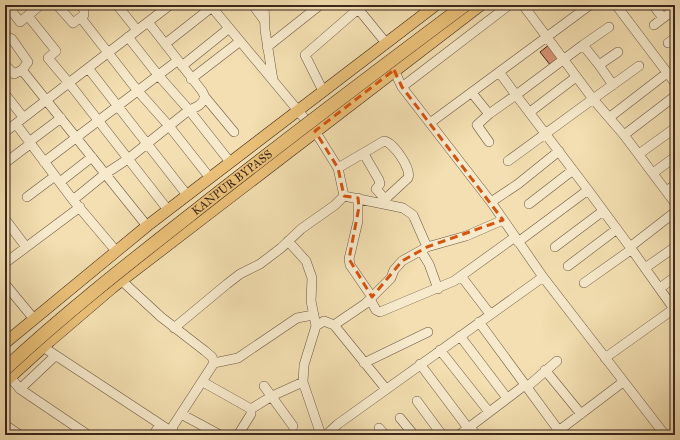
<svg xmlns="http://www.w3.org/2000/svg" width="680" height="440" font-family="'IM FELL Great Primer',serif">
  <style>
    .building { fill: #d89172; stroke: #3b271d }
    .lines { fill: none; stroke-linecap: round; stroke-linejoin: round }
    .minor-casing { stroke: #695542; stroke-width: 10 }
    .major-casing { stroke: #3b271d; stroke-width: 12 }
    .minor { stroke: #f7eacc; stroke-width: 9 }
    .major { stroke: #eac078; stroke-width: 11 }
    .highway-bridge-casing { stroke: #3b271d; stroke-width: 14; stroke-linecap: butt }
    .highway-bridge { stroke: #eac078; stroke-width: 13 }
    .marked { fill: none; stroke: #d7540e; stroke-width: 3; stroke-dasharray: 8 5; stroke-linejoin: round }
    .labels { text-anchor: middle; stroke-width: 3; stroke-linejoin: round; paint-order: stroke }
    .street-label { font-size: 12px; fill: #3b271d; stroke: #f7eacc }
  </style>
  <rect width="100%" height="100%" fill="#f3dfb1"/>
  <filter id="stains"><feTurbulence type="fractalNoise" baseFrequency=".005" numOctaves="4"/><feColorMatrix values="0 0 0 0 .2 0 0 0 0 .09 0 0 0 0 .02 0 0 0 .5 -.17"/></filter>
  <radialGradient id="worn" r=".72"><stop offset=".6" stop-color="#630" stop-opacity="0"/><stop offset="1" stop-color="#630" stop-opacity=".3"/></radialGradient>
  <path class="building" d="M550,44L561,59L551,66L540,52Z"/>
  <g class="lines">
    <g class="minor-casing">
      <path id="minor" d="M7,5L20,22L37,8L34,5
        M57,5L73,23L84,15V10L80,5
        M117,5L137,30
        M253,5L264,20
        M264,5L265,30L273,80
        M355,5L386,43
        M616,5L675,83
        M653,5L663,18
        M28,16L56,51L48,58L69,83L168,210
        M81,18L137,90L169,126L210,178
        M654,25L675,9
        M128,37L158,75L189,110L230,162
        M5,40L10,38L12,39L28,62L22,70L14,74L5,65
        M668,43L675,38
        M165,44L212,7
        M583,45L609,27
        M267,47L320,5
        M599,65L613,85
        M182,66L228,29
        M639,66L593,99L624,135L675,203
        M88,68L187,195
        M22,70L147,226
        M394,70L402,87L491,202L543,277L665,435
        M191,79L239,42
        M402,87L509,5
        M323,91L305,55L358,9
        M472,93L489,114L477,125L489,142
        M5,94L23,117
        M205,97L234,132
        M530,112L576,77
        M489,114L516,95L499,72
        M610,117L667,73
        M430,123L590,5
        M16,124L73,200L116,251
        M5,132L170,5
        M624,135L675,96
        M29,142L61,118
        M364,154L379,180L380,184L376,189L385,199
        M639,154L675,128
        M508,161L593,99L523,5
        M44,162L177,61
        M5,163L30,144
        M338,168L384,141C393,142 412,169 408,178L381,203
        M653,173L675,157
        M60,182L92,157
        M588,190L630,247L675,212
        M666,191L675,185
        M344,196L403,208L413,215L427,247
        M27,197L55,176
        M358,198V221L349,259L350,265L372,297
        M73,200L105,174L128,159L189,110C197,107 202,105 205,97L202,91L148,22
        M491,202L518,184L559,151
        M529,204L573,170
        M5,219L26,247
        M288,241L306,261L312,278L311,301L316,326L304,365L303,382L321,435
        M518,242L588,190L516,95L583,45L599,65L618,52
        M555,247L603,211
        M630,247L674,309
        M421,251L429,264L438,289
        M5,263L80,207
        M568,266L617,229
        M645,268L675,247
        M461,276L490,314
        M122,281L161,317L205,351L212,357L214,363L173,426L172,435
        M584,283L632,249
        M5,284L34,319
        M660,288L675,277
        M370,299L376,310L380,312L454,281L515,237
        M479,322L562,435
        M334,325L365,304L391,278L394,270L402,261L427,247L466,236L503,220
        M316,326L324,321L334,325L386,389
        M174,328L227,284L240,274L260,264L281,248L301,229L335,205L344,196L338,168L315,131L210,5
        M460,336L507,398
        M43,347L172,432
        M440,350L489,412
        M605,358L675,308
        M214,363L238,358L297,318L313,315
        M364,363L428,332
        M420,364L468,428
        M545,370L581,414
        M10,377L20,389L88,435
        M203,382L251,409V414L238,435
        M264,386L293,426
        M527,387L557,361
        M20,389L55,356
        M417,401L442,435
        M251,409L272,396L303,382
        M181,414L220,435
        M400,418L414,435
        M5,425L20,435
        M470,427L476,435
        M379,428L385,435
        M153,435L160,425
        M326,435L338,424L543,277
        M459,435L525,385
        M553,435L623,382"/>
    </g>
    <g class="major-casing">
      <path id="major" d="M5,343L147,226L436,5
        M5,382L50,341L112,288L481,5"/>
    </g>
    <use href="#minor" class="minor"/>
    <use href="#major" class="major"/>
    <g class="highway-bridge-casing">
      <g id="highway-bridge">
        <path id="s1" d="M5,369C65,313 129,263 194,212C283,142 374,73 465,5"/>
      </g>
    </g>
    <use href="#highway-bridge" class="highway-bridge"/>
  </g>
  <path class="marked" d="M394,70L402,87L503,220L427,247L402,261L372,297L349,259L359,207L358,198L344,196L338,168L315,131Z"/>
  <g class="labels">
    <g class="street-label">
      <text dy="4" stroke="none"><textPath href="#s1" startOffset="294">KANPUR BYPASS</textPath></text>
    </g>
  </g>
  <rect width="680" height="440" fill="none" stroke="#f3dfb1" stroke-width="20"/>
  <rect x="6" y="6" width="668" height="428" fill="none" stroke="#3b271d" stroke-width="2"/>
  <rect x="10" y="10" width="660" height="420" fill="none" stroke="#3b271d"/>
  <rect width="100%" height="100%" filter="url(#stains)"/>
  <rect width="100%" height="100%" fill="url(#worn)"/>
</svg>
